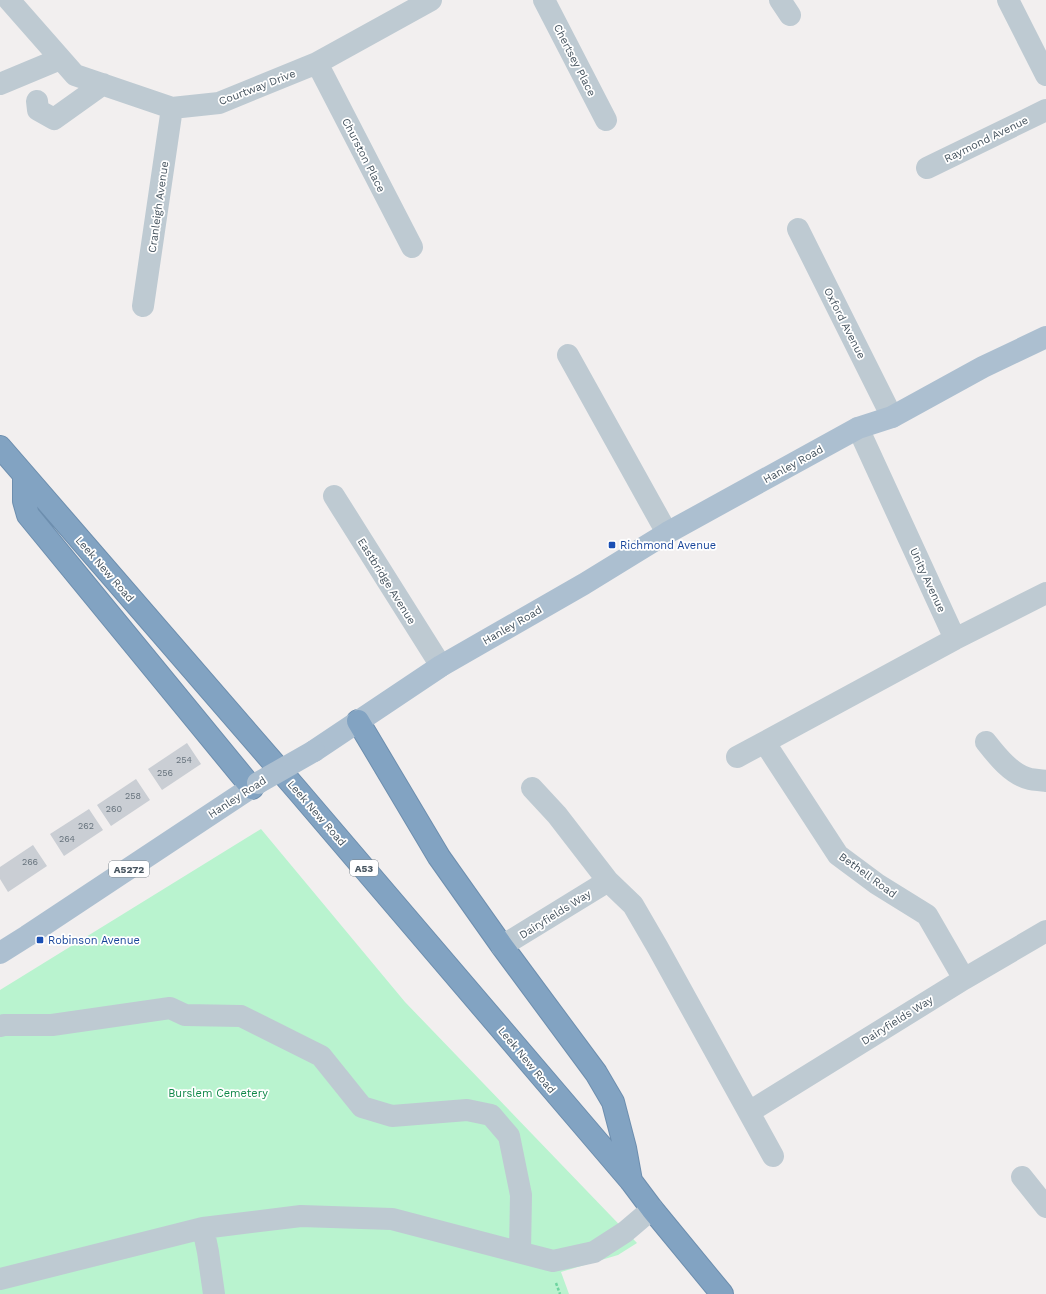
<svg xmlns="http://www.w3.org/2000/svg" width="1046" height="1294" font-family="'Work Sans',sans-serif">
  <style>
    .green { fill: #b9f3cf }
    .building { fill: #caced4 }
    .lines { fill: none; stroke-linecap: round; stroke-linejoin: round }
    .highway-casing { stroke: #6d8eae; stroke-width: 24 }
    .path { stroke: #6ed4a0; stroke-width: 2.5; stroke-dasharray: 3 2; stroke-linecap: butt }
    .minor { stroke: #becad2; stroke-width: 22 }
    .major { stroke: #acbfd0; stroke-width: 22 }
    .highway { stroke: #82a3c2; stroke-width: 22 }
    .major-bridge { stroke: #acbfd0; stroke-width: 22 }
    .transit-dot { fill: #1a4fb4; stroke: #fff; stroke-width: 1.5 }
    .labels { text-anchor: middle; stroke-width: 3.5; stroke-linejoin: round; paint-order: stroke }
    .number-label { font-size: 9px; fill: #66727c }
    .shield { fill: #fff; stroke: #7d878e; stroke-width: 1 }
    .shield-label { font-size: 10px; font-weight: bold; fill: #45535e }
    .street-label { font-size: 11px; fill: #45535e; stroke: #fff }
    .transit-label { font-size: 11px; fill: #164399; stroke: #fff; text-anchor: start }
    .park-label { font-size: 11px; fill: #0e8748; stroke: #fff }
  </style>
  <rect width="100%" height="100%" fill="#f2efef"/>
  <path class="green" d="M261,829L405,1002L637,1243L618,1255L561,1272L569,1294H0V990Z"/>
  <path class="building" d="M187,743L201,764L162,790L148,769Z
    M136,779L150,800L111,826L97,805Z
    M89,809L103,830L64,856L50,834Z
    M33,845L47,866L8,892L0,879V867Z"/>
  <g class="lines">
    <g class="highway-casing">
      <path id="highway" d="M0,447L298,791L631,1181L652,1209L722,1294
        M24,476V501L28,515L252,788
        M358,721L439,857L502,946L596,1073L613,1102L625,1148L631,1181"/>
    </g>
    <path class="path" d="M556,1283L560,1294"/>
    <path class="minor" d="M9,0L75,75L172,108L219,103L317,63L431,0
      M544,0L606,120
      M780,0L790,15
      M1008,0L1046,75
      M317,63L412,247
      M0,84L60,59
      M37,101L38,110L54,119L103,84
      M927,168L1046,110
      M798,229L892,417
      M143,306L172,108
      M568,355L667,533
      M858,428L955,639
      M334,496L441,666
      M986,742C997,756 1012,775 1030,779C1035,780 1041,780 1046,781
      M765,743L838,855L877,884L927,915L964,979
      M737,757L955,639L1046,593
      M532,788L557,815L608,881L633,905L658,948L773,1156
      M502,946L608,881
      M0,1026L4,1025H52L170,1008L185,1015L241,1016L321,1056L362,1107L392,1116L467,1110L491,1115L509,1136L521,1195L520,1252
      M749,1112L964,979L1046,931
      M1022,1177L1046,1207
      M0,1279L203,1228
      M214,1294L208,1252L203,1228L301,1216L392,1219L553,1261L594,1252L625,1232L652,1209"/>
    <path class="major" d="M314,751L441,666L584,584L667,533L858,428L892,417L983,367L1046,337
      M0,953L27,936L258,783"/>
    <use href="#highway" class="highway"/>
    <path class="major-bridge" d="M258,783L314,751"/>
  </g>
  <g class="transit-dot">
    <rect x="608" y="541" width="8" height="8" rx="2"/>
    <rect x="36" y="936" width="8" height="8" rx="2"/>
  </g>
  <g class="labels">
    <g class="number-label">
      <text x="184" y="763">254</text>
      <text x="165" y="776">256</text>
      <text x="133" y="799">258</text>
      <text x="114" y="812">260</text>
      <text x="86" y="829">262</text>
      <text x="67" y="842">264</text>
      <text x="30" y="865">266</text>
    </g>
    <g class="shield">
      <rect x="350" y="860" width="28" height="16" rx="3"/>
      <rect x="109" y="861" width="40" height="16" rx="3"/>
    </g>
    <g class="shield-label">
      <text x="364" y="872">A53</text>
      <text x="129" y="873">A5272</text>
    </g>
    <g class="street-label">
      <text transform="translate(575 60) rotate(63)" y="4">Chertsey Place</text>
      <text transform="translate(257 87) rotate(-21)" y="4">Courtway Drive</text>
      <text transform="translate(986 139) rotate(-26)" y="4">Raymond Avenue</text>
      <text transform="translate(364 155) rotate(63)" y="4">Churston Place</text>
      <text transform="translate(158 207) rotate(-82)" y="4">Cranleigh Avenue</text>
      <text transform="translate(845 323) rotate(63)" y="4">Oxford Avenue</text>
      <text transform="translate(793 464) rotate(-29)" y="4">Hanley Road</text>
      <text transform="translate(105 569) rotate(49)" y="4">Leek New Road</text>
      <text transform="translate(928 580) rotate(65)" y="4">Unity Avenue</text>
      <text transform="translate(387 581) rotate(58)" y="4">Eastbridge Avenue</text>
      <text transform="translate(512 625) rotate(-30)" y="4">Hanley Road</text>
      <text transform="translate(237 797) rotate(-33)" y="4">Hanley Road</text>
      <text transform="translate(317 813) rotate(49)" y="4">Leek New Road</text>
      <text transform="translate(868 875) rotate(36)" y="4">Bethell Road</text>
      <text transform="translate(555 914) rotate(-32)" y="4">Dairyfields Way</text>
      <text transform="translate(897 1020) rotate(-32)" y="4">Dairyfields Way</text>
      <text transform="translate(527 1060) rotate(50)" y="4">Leek New Road</text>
    </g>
    <g class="transit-label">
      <text x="620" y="549">Richmond Avenue</text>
      <text x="48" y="944">Robinson Avenue</text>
    </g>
    <g class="park-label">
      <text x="218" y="1097">Burslem Cemetery</text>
    </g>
  </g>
</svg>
